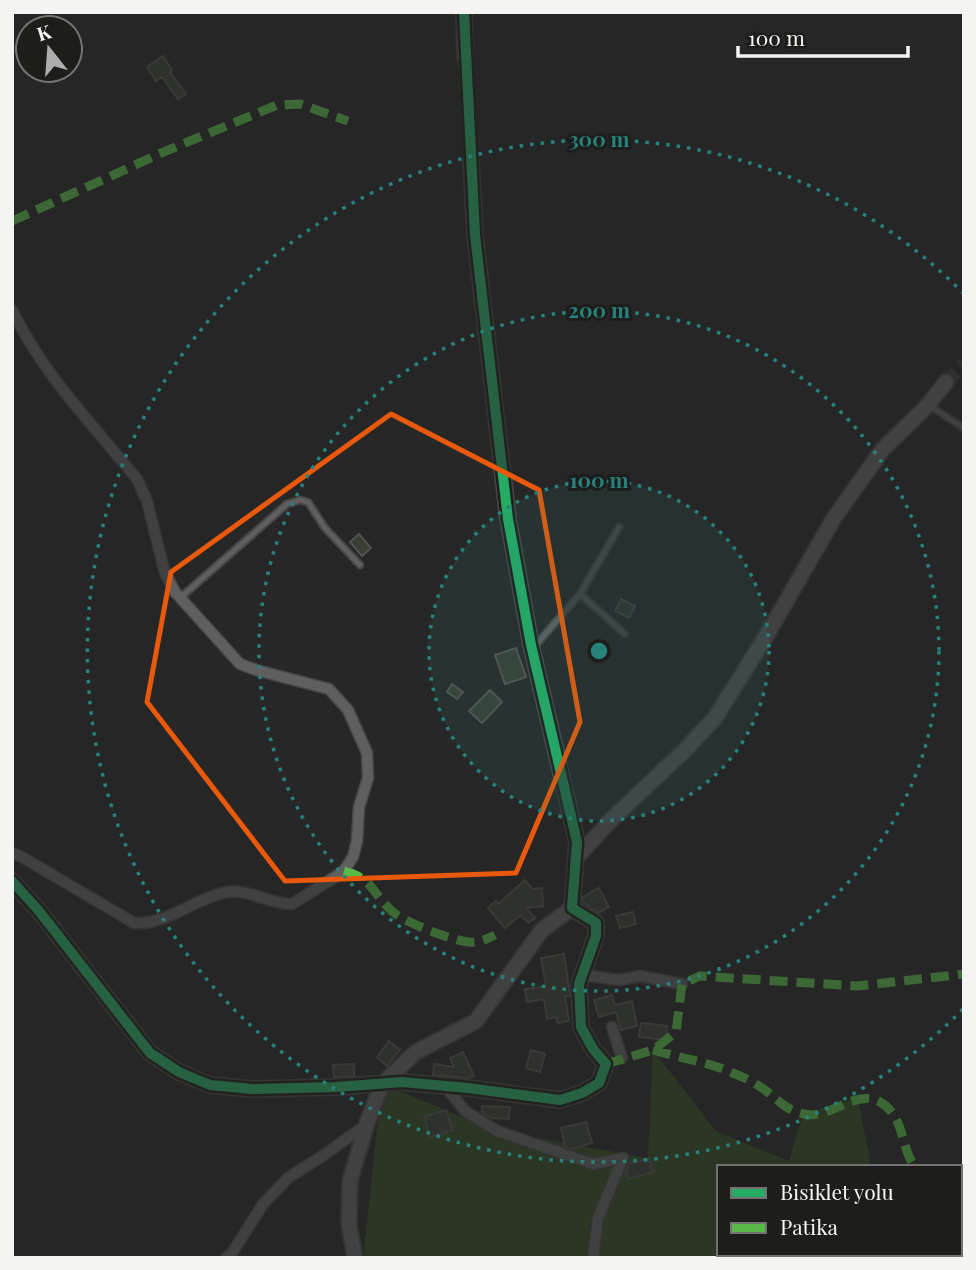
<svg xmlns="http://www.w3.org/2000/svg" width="976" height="1270" font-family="'Playfair Display',serif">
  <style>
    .green { fill: #344925 }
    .building { fill: #383e34; stroke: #515151; stroke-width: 2 }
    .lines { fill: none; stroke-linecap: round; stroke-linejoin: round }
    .secondary-tunnel { stroke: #3c3c3b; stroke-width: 14; stroke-dasharray: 14 7; stroke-linecap: butt }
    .lane-casing { stroke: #464645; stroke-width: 9 }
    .street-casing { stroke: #464645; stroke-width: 13 }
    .secondary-casing { stroke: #464645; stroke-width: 18 }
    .lane { stroke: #5e5f5e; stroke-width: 5 }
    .street { stroke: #5e5f5e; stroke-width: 10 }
    .secondary { stroke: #626365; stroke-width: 14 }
    .quiet { stroke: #58b947; stroke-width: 9; stroke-dasharray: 18 9; stroke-linecap: butt }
    .cycleway-casing { stroke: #1d1e1c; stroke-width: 15 }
    .cycleway { stroke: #26ab63; stroke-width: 10 }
    .marked { fill: none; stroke: #e8590c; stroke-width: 5; stroke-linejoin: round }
    .ring { fill: none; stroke: #26837b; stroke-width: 3.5; stroke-dasharray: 3.5 7 }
    .centre { fill: #26837b; stroke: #1d1e1c; stroke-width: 3.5 }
    .ring-label { font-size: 21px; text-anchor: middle; font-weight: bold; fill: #26837b; stroke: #1d1e1c; stroke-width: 6; stroke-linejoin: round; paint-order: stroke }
  </style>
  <rect width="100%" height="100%" fill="#272727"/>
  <path class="green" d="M653,1050L716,1131L789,1161L803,1114L858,1098L871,1167H719V1254H888L889,1258H363L382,1084L497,1131L648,1158Z"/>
  <path class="building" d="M163,56L172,70L170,72L186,94L178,99L162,77L156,81L147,67Z
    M359,534L371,548L362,556L350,542Z
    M621,599L635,606L629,618L615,611Z
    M516,648L526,677L505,684L495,655Z
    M452,684L463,692L457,699L447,692Z
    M490,690L502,702L482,723L469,711Z
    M525,880L532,889L542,888L543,906L526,908L535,918L528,923L521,915L505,928L488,908L496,901L498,904Z
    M599,888L609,907L598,913L582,901L583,897Z
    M633,912L636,924L620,928L616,916Z
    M564,954L570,996H565L569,1021L558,1023L556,1017L547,1019L544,999L527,1002L525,989L546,986L541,958Z
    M612,995L615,1005L632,1001L637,1026L621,1030L616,1012L599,1017L594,1000Z
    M641,1023L667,1026L665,1040L639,1037Z
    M389,1041L400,1050L387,1066L377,1057Z
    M531,1050L545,1054L540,1072L526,1068Z
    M463,1052L474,1076L468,1078L433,1075L434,1064L454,1067L450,1058Z
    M354,1064V1076L334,1077L333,1065Z
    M482,1106L510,1107L509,1119L491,1118L482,1113Z
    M446,1110L452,1130L430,1137L424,1117Z
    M586,1122L592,1143L571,1149L565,1147L561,1128Z
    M649,1158L653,1172L628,1179L626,1171L629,1164Z"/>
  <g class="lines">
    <path class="secondary-tunnel" d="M465,57L471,162
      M946,382L964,364"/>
    <g class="lane-casing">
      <path id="lane" d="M930,406L964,428
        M580,594L625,634
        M180,598L287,504L300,500L308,502L325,528L360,565
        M534,647L580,594L619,527"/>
    </g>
    <g class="street-casing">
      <path id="street" d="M12,310C43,374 93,425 137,479L147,501L165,573L175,592L240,664L256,670L329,689L348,710L367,753L368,778L359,807L357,841L353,857L343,872L292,904C270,904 249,889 227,892C194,898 168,925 134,923L22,857L12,853
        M583,975L619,980L640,976L682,984
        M612,1027L622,1058
        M445,1086L465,1111L497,1131L593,1164L623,1158
        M226,1258L232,1253L263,1204L288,1178L324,1155L367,1124
        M593,1258L598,1218L623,1158"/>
    </g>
    <g class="secondary-casing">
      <path id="secondary" d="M464,12L465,57
        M576,858L614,817L685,750L715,718L768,633L834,518L883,449L928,405L946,382
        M12,881L39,911L150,1053L179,1072L210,1085L252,1089L336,1087L402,1082L468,1088L560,1100L582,1093L599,1083L606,1064L593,1049L581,1027L579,984L596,936V923L572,908L577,842L531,645L508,519L475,235L471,162
        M355,1258L349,1225L350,1181L367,1123L382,1084L416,1052L476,1021L542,930L572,908"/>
    </g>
    <use href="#lane" class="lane"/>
    <use href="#street" class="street"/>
    <use href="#secondary" class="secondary"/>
    <path class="quiet" d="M12,221L166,151L277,105L300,104L348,121
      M344,871C373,878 373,895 393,912C404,922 453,941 469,942C479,943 487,939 495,935
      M653,1050C679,1058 710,1062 735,1074C743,1077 752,1081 759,1086C774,1095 785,1111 804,1114C831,1120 854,1088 880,1102C905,1116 900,1147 915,1167
      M606,1064L653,1050L676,1032L682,984L700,976L857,986L964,974
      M960,1175H964"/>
    <g class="cycleway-casing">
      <path id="cycleway" d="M12,881L39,911L150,1053L179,1072L210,1085L252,1089L336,1087L402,1082L468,1088L560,1100L582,1093L599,1083L606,1064L593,1049L581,1027L579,984L596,936V923L572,908L577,842L531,645L508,519L475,235L464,12"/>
    </g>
    <use href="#cycleway" class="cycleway"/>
  </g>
  <path d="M0 0H976V1270H0ZM391,414L539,490L580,722L516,873L285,881L147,702L171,572Z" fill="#272727" fill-opacity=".55" fill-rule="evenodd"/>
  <path class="marked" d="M391,414L539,490L580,722L516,873L285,881L147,702L171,572Z"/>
  <circle cx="599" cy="651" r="170" fill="#26837b" fill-opacity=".12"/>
  <g class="ring">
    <circle cx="599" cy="651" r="170"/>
    <circle cx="599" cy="651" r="340"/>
    <path d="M963 1009A511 511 0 1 1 963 293"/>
  </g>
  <circle cx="599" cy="651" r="10" class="centre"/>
  <g class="ring-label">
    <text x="599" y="147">300 m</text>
    <text x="599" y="318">200 m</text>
    <text x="599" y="488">100 m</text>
  </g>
  <rect width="976" height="1270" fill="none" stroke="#f4f5f3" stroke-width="28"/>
  <rect x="717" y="1165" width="245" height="91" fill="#1d1e1c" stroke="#737472" stroke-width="2"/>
  <rect x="731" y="1188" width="35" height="10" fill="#26ab63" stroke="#737472" stroke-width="2"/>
  <text x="780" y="1200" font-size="21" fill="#f4f5f3">Bisiklet yolu</text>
  <rect x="731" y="1223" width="35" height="10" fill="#58b947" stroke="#737472" stroke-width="2"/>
  <text x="780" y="1235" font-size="21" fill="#f4f5f3">Patika</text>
  <g transform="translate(49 49) rotate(343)"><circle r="33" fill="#1d1e1c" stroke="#737472" stroke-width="2"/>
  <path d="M0-5L12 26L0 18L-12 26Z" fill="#acadac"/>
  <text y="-10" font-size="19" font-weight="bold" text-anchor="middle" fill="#f4f5f3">K</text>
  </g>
  <path d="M738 46v10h170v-10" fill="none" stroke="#f4f5f3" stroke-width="3.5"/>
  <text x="748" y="46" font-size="21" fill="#f4f5f3" stroke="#1d1e1c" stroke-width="5" paint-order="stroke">100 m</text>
</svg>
